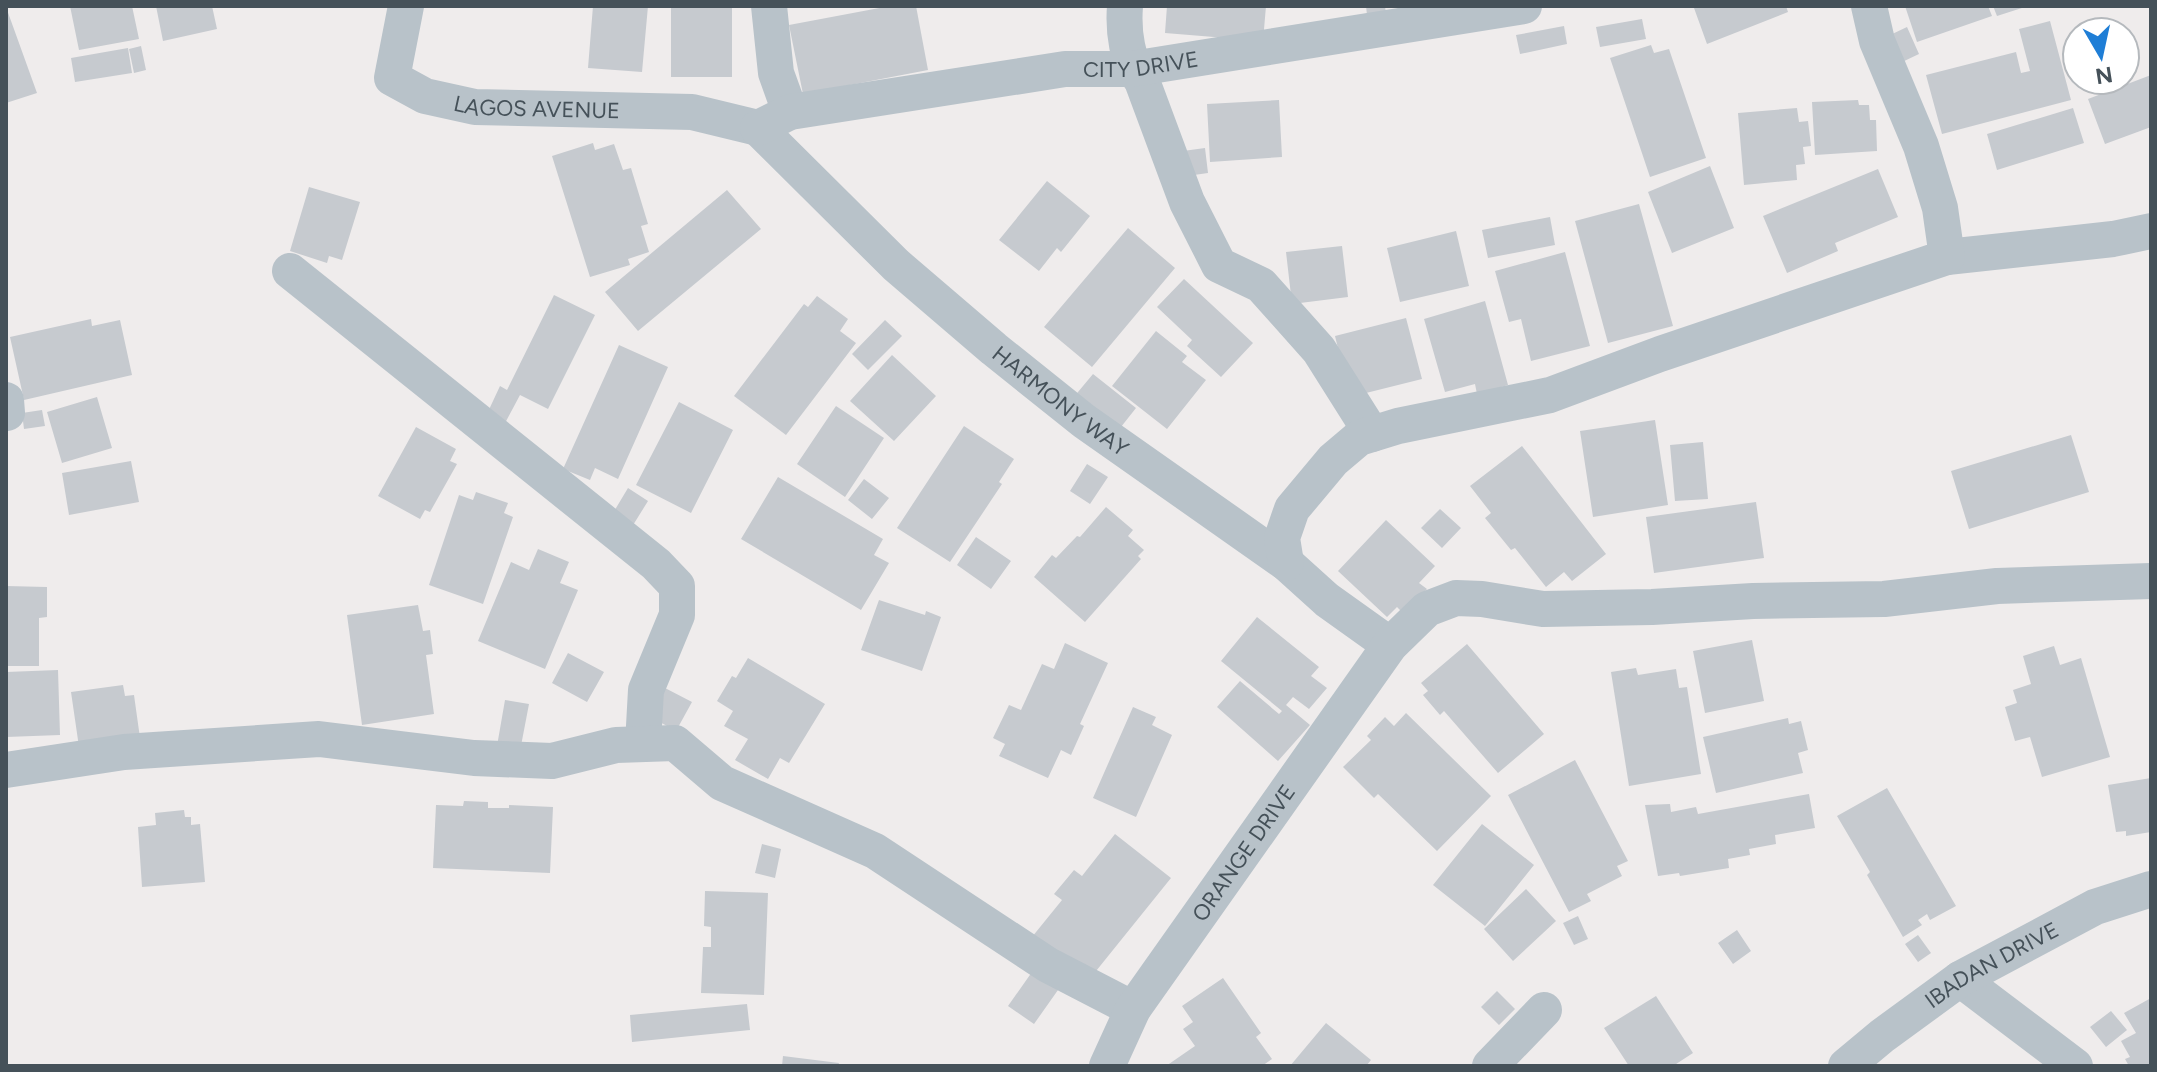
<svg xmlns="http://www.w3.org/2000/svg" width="2157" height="1072" font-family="Figtree,sans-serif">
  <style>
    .building { fill: #c6cacf }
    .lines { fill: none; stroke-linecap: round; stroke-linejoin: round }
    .minor { stroke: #b8c2c9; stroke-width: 36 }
    .labels { text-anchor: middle; stroke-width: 6; stroke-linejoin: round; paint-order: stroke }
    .street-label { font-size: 22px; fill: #455159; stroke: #fff }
  </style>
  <rect width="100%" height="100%" fill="#efecec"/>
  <path class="building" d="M70,6H132L139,39L79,50Z
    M156,6H212L217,29L163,41Z
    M593,6H648L642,72L588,68Z
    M671,6H732V77H671Z
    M890,6H916L928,70L803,94L789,25Z
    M1167,6H1266L1263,41L1165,33Z
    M1366,6H1385L1387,22L1368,24Z
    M1700,6H1786L1788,12L1707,44L1694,8Z
    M1905,6H1988L1992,16L1917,42Z
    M1993,6H2025V7L1997,16Z
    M6,7L37,93L6,103Z
    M1642,19L1646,39L1600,47L1596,27Z
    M2050,21L2071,100L1942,134L1926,75L2016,52L2021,73L2030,71L2019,29Z
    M1564,26L1567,44L1520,54L1516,35Z
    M1907,27L1919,54L1900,63L1888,36Z
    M1651,45L1654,53L1669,49L1706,158L1650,177L1610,58Z
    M141,46L146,70L134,73L129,49Z
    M128,48L132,73L75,82L71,58Z
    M2151,75V127L2105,144L2088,99Z
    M1279,100L1282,157L1210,162L1207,104Z
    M1858,100L1859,105H1869L1870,120H1876L1877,151L1815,155L1812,102Z
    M1797,108L1799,122L1808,121L1811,146L1803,147L1805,164L1796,165L1797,180L1744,185L1738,113Z
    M2073,108L2084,143L1997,170L1987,134Z
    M593,143L595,150L614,144L623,170L631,168L648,224L641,226L649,252L628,259L630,265L590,277L552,156Z
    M1205,148L1208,173L1187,176L1183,151Z
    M1710,166L1734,228L1672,253L1648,192Z
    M1878,169L1898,217L1835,243L1838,251L1787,273L1763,216Z
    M1047,181L1090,216L1061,252L1057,248L1039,271L999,240Z
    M309,187L360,202L342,260L329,256L327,263L290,251Z
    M727,190L761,229L638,331L605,292Z
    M1639,204L1673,326L1608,343L1575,221Z
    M1550,217L1555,245L1488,258L1482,230Z
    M1128,228L1175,268L1092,367L1044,327Z
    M1456,231L1469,286L1400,302L1387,248Z
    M1342,246L1348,297L1292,304L1286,252Z
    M1565,252L1590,346L1531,361L1521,319L1509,322L1495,271Z
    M1184,279L1253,343L1221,377L1187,346L1192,340L1157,307Z
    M554,295L595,315L548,409L520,395L504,425L486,416L500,386L507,390Z
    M817,296L848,319L840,331L856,343L786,435L734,396L804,304L808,307Z
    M1485,301L1508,385L1477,394L1475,384L1445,392L1424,319Z
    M1406,318L1422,379L1350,397L1335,336Z
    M91,319L92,326L120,320L132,375L24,400L10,337Z
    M885,320L902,336L868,370L852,354Z
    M1156,331L1187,356L1182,362L1206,380L1167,429L1112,386Z
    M619,345L668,367L618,479L595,468L590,480L563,469Z
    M892,355L936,396L894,441L850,401Z
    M1093,374L1136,408L1117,432L1073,398Z
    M97,397L112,448L62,463L47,412Z
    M679,402L733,430L691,513L636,485Z
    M836,406L884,438L845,497L797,464Z
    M42,410L45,426L24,429L22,413Z
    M1655,420L1668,505L1593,517L1580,431Z
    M964,426L1014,459L999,482L1002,484L950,562L897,528Z
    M416,427L456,449L450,461L457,464L430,512L425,510L420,519L378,496Z
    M2071,435L2089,492L1969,529L1951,471Z
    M1703,442L1708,499L1675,501L1670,445Z
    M1522,446L1606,554L1572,581L1564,572L1546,587L1515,548L1511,550L1485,518L1491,513L1470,486Z
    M131,461L139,502L69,515L62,473Z
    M1087,464L1108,477L1090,504L1070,491Z
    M778,477L883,539L874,555L889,563L861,610L741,539Z
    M864,479L889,498L872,519L848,500Z
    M628,488L648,501L630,530L610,518Z
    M476,492L508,503L504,513L513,517L483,604L429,585L459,495L473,500Z
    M1756,502L1764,558L1654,573L1646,517Z
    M1106,507L1133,530L1128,536L1144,550L1138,556L1141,559L1085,622L1034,577L1052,555L1056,558L1077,536L1080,537Z
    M1440,509L1461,528L1442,548L1421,528Z
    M1386,520L1435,566L1419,583L1427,589L1404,614L1397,607L1387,617L1338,571Z
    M976,537L1011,561L991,589L957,565Z
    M538,549L569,562L560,583L578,590L545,669L478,641L511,562L529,570Z
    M6,586L47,587V617L39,618V666H6Z
    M879,600L925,615L926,611L941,617L922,671L861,650Z
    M418,605L423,631L430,630L433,654L426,655L434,714L362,725L347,615Z
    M1257,617L1319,667L1311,676L1327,688L1309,709L1293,697L1286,705L1310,725L1278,761L1217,707L1240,681L1279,714L1282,711L1221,661Z
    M1752,640L1764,701L1705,713L1693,651Z
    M1065,643L1108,663L1080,724L1084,726L1071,755L1061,750L1048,778L999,756L1005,744L993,738L1009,705L1021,710L1042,664L1054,669Z
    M1467,644L1544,734L1498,773L1444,711L1440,715L1423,695L1428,691L1421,683Z
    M2054,646L2060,665L2081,658L2110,757L2042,777L2030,737L2015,741L2005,707L2017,703L2013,690L2031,684L2023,656Z
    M568,653L604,672L587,702L552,683Z
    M748,658L825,704L789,763L780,758L768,779L735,760L748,739L724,726L733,711L717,701L732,676L736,678Z
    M1636,668L1638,675L1676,669L1679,688L1687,687L1701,774L1629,786L1611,672Z
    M58,670L60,735L6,737V672Z
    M123,685L125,696L134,695L140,738L79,747L71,692Z
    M665,688L692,702L676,731L649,716Z
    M505,700L529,704L520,751L497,746Z
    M1133,707L1156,717L1152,725L1172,735L1136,817L1093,798Z
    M1406,713L1491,796L1437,851L1378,794L1374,798L1343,767L1371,740L1367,736L1385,717L1394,726Z
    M1788,718L1789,724L1801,721L1808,750L1798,753L1803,773L1716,793L1703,737Z
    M1575,760L1628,861L1617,866L1622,876L1587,894L1591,901L1569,912L1508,795Z
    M2151,778V832L2126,836V831L2116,832L2108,785Z
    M1887,788L1956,906L1930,920L1927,914L1918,920L1922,925L1903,937L1867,875L1870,872L1837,816Z
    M1809,794L1815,828L1775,835L1776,844L1749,849L1750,855L1728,859L1729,868L1680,876L1679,873L1658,876L1645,805L1670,804L1671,812L1696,807L1698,814Z
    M464,801L488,802V808H509V805L553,807L550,873L433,868L436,805L463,806Z
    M184,810L185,817H191V825L200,824L205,882L142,887L138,827L156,825L155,813Z
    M1482,824L1534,865L1485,926L1433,885Z
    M1115,834L1171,878L1088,981L1032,937L1062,900L1054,894L1074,870L1082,876Z
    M762,844L781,849L775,878L755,873Z
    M1526,889L1556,921L1513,961L1484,929Z
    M705,891L768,893L764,995L701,993L703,947H711V927L704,926Z
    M1578,916L1588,939L1574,945L1563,923Z
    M1737,930L1751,951L1733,964L1718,943Z
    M1918,935L1931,953L1918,962L1905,944Z
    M1032,972L1058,990L1034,1024L1008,1006Z
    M1223,978L1261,1033L1256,1037L1272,1059L1262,1066H1166L1195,1046L1183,1029L1193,1022L1182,1006Z
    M1497,991L1515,1009L1499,1025L1481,1007Z
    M1656,996L1693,1053L1673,1066H1629L1604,1028Z
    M2151,998V1066H2129L2125,1059L2130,1057L2121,1041L2136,1033L2124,1013Z
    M747,1004L750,1030L632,1042L630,1015Z
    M2111,1011L2127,1030L2106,1047L2090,1027Z
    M1326,1023L1371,1060L1366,1066H1290Z
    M783,1056L839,1063L838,1066H782Z"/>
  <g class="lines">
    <g class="minor">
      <path id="s1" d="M406,6L392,78L425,96L475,107L692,112L758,128"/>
      <path d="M769,6L776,73L790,112"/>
      <path d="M1125,6C1123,31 1127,62 1142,81L1187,202L1219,265L1261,285L1319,350L1372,434"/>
      <path id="s2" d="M758,128L896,265L994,349L1084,421L1286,563L1327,600L1390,645"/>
      <path id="s3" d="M758,128L790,112L1065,69H1132L1524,6"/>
      <path d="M1947,257L2113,239L2151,231"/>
      <path d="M290,271L656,564L677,586V615L646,690L643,744"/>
      <path d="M6,400L7,413"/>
      <path d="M1286,563L1282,538L1292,509L1333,460L1359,438L1398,426L1550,395L1660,354L1947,257L1940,208L1921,146L1877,41L1869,6"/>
      <path d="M6,770L124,752L319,739L474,758L552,761L616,745L675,743L722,783L875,851L1048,965L1133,1009"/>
      <path d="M1960,979L2075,1066"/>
      <path id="s4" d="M1107,1066L1133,1009L1390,645L1427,609L1456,598L1482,599L1543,609L1652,607L1753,601L1884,599L1997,586L2151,581"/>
      <path d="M1490,1066L1544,1010"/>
      <path id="s5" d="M1846,1066L1882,1036L1960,979L2095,907L2151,889"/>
    </g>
  </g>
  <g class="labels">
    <g class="street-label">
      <text dy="8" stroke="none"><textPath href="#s3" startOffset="390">CITY DRIVE</textPath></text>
      <text dy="8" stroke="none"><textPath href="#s1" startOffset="224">LAGOS AVENUE</textPath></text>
      <text dy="8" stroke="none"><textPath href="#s2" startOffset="408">HARMONY WAY</textPath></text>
      <text dy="8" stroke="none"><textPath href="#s4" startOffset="254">ORANGE DRIVE</textPath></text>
      <text dy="8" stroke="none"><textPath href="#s5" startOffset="178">IBADAN DRIVE</textPath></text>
    </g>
  </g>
  <rect width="2157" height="1072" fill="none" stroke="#455159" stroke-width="16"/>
  <g transform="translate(2101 56) rotate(171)"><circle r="38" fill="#ffffff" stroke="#b5b9bd" stroke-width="2"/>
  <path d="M0-6L14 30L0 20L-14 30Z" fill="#1f7ed6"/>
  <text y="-12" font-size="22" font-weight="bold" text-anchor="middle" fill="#455159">N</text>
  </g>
</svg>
